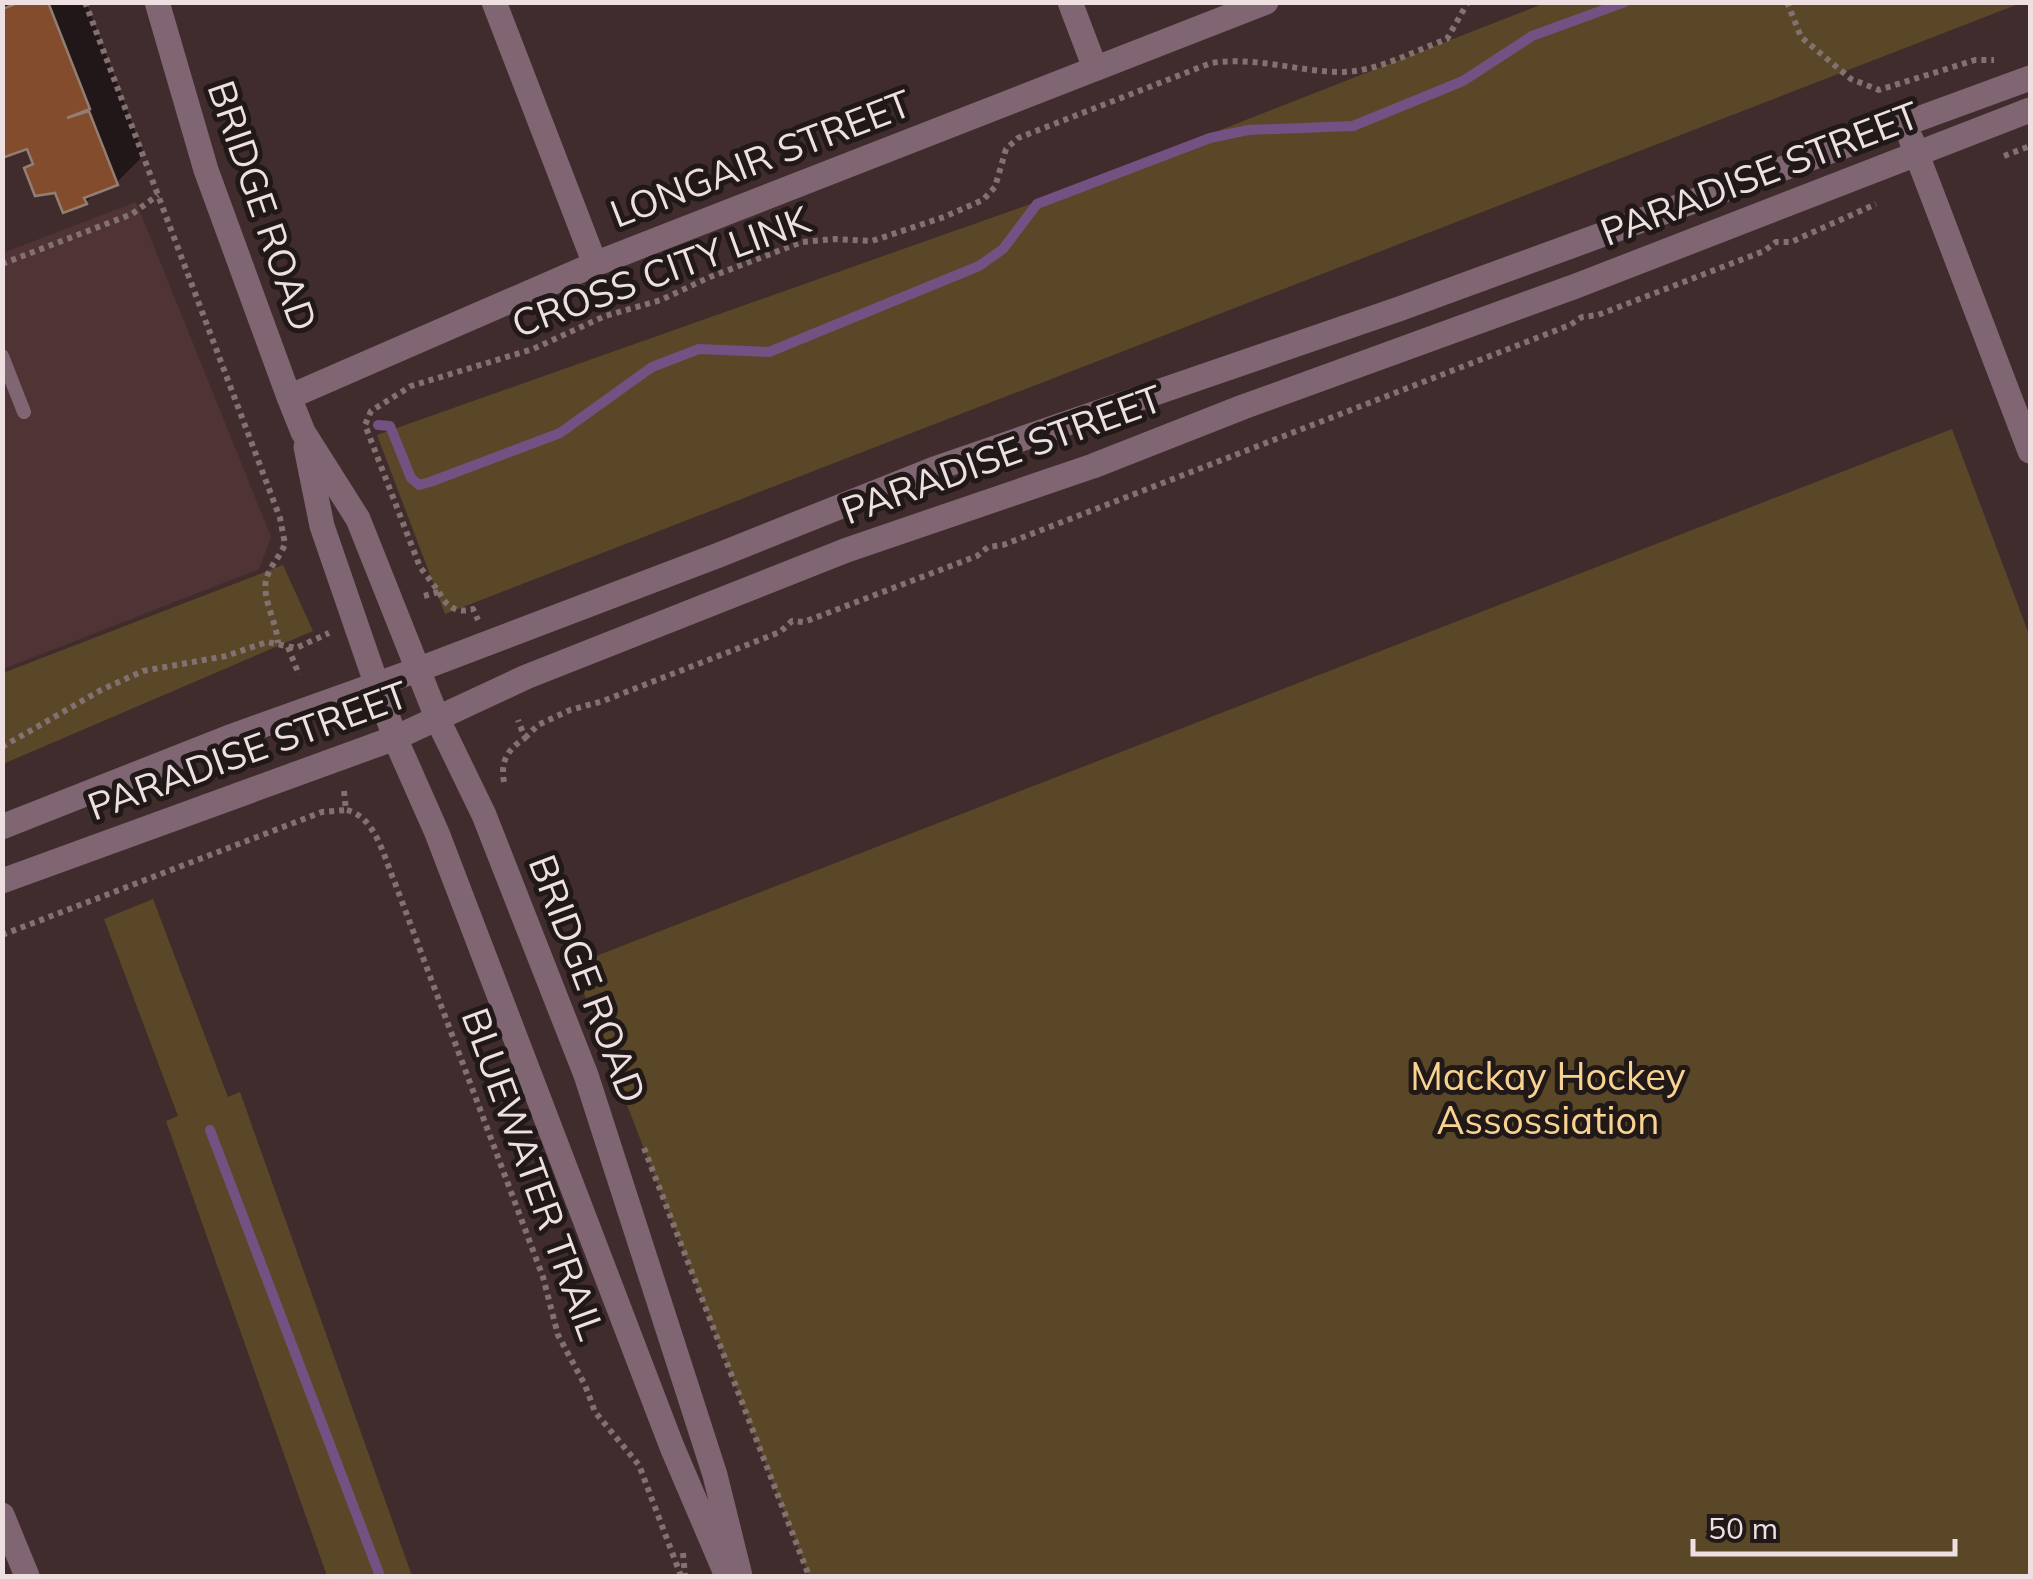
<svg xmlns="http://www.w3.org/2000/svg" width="2033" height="1579" font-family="Mulish,sans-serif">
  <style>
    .built { fill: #503435 }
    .green { fill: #5a4728 }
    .shadow { fill: #0007 }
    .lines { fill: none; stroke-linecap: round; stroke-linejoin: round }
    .stream { stroke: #735182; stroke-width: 10 }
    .building { fill: #834c2d; stroke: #937e73; stroke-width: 2.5 }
    .path { stroke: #837172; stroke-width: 6; stroke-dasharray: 5 5; stroke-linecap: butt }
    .service { stroke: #806573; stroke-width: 14 }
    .minor { stroke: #806573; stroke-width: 25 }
    .tertiary { stroke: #806573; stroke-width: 25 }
    .labels { text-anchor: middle; stroke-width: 10; stroke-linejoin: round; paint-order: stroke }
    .street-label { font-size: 38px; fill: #eee0e0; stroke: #211818 }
    .park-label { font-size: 38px; fill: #f8d290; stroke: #211818 }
  </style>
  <rect width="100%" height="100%" fill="#412c2d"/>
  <path class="built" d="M136,202L271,537L259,569L3,669V253Z"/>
  <path class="green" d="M1545,3H2021L445,614L377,435L1039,201Z
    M1952,429L2030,637V1576H809L573,965Z
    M283,565L313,631L3,764V673Z
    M153,899L228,1097L240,1092L412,1576H327L166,1121L178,1116L104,919Z"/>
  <path class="shadow" d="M2,2H86L144,155L116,183L98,190L86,202L56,190L27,168L34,161L28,145L2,155Z"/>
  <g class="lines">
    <path class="stream" d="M378,425L390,426L411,478L419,485L430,482L560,433L652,367L699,349L769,352L979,266L1003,249L1037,204L1210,138L1248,130L1353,126L1463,81L1532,36L1625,2
      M210,1130L380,1576"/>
  </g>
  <path class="building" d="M20,2H48L90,109L67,118L89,111L118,185L84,198L87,204L63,213L55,193L35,196L24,168L33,164L27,149L2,158V9Z"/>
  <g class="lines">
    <path class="path" d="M85,2L280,518L285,544C280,557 269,567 266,580C262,599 277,623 278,643
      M1787,2L1801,37L1851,79L1879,90L1975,60H1994
      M2004,156L2030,146
      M2,264L132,214L158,195
      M439,592C446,607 458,614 473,609L478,620
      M424,596L439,592L420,567L365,425L371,411L411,386L533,349L605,316L661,300L710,277L802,242L835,239L872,241L944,217L983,200L995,187L1006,149L1018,138L1211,63C1256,56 1298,72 1343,72C1379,71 1414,51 1447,39L1468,2
      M288,647L299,675
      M525,738L538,725L570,710L603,701L780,632L792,621L804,622L977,556L988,547L1003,545L1570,325L1582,317L1598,315L1764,251L1776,242H1791L1876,204
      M2,747L101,690L143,671L226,656L267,642L296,648L329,633
      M504,782C500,761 508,749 525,738L518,720
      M344,791L346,810C376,816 384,858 395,883L543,1277L558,1335L585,1385L595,1412L639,1465L681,1576
      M2,935L322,812L346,810
      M644,1148L809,1576
      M683,1553L685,1576"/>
    <path class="service" d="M2,356L24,412"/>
    <path class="minor" d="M494,2L595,264
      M1070,2L1095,68
      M289,397L595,264L1266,2
      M2,1515L27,1576"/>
    <path class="tertiary" d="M157,2L206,170L289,397L303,432L358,519L438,720L484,815L586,1075L715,1475L740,1576
      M1911,139L2030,451
      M306,447L322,526L395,738L437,833L672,1447L727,1576
      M2,827L227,738L417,670L719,555L934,469L1399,309L2030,78
      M2,881L395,738L526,677L847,550L1093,466L1243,407L1576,286L2030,110"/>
  </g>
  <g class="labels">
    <g class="street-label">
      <text transform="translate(761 159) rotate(-21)" y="13">LONGAIR STREET</text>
      <text transform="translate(1760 174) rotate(-21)" y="13">PARADISE STREET</text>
      <text transform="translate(262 206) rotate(71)" y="13">BRIDGE ROAD</text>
      <text transform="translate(661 272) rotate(-20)" y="13">CROSS CITY LINK</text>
      <text transform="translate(1002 455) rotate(-20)" y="13">PARADISE STREET</text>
      <text transform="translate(248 751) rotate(-20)" y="13">PARADISE STREET</text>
      <text transform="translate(587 979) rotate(69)" y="13">BRIDGE ROAD</text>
      <text transform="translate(533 1174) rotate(70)" y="13">BLUEWATER TRAIL</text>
    </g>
    <g class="park-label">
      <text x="1548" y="1090">Mackay Hockey<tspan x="1548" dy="44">Assossiation</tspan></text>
    </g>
  </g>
  <rect width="2033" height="1579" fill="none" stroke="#eee0e0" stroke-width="10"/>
  <path d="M1693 1539v15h262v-15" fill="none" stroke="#eee0e0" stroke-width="5"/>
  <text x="1708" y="1539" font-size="30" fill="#eee0e0" stroke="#211818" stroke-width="8" paint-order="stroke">50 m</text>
</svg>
